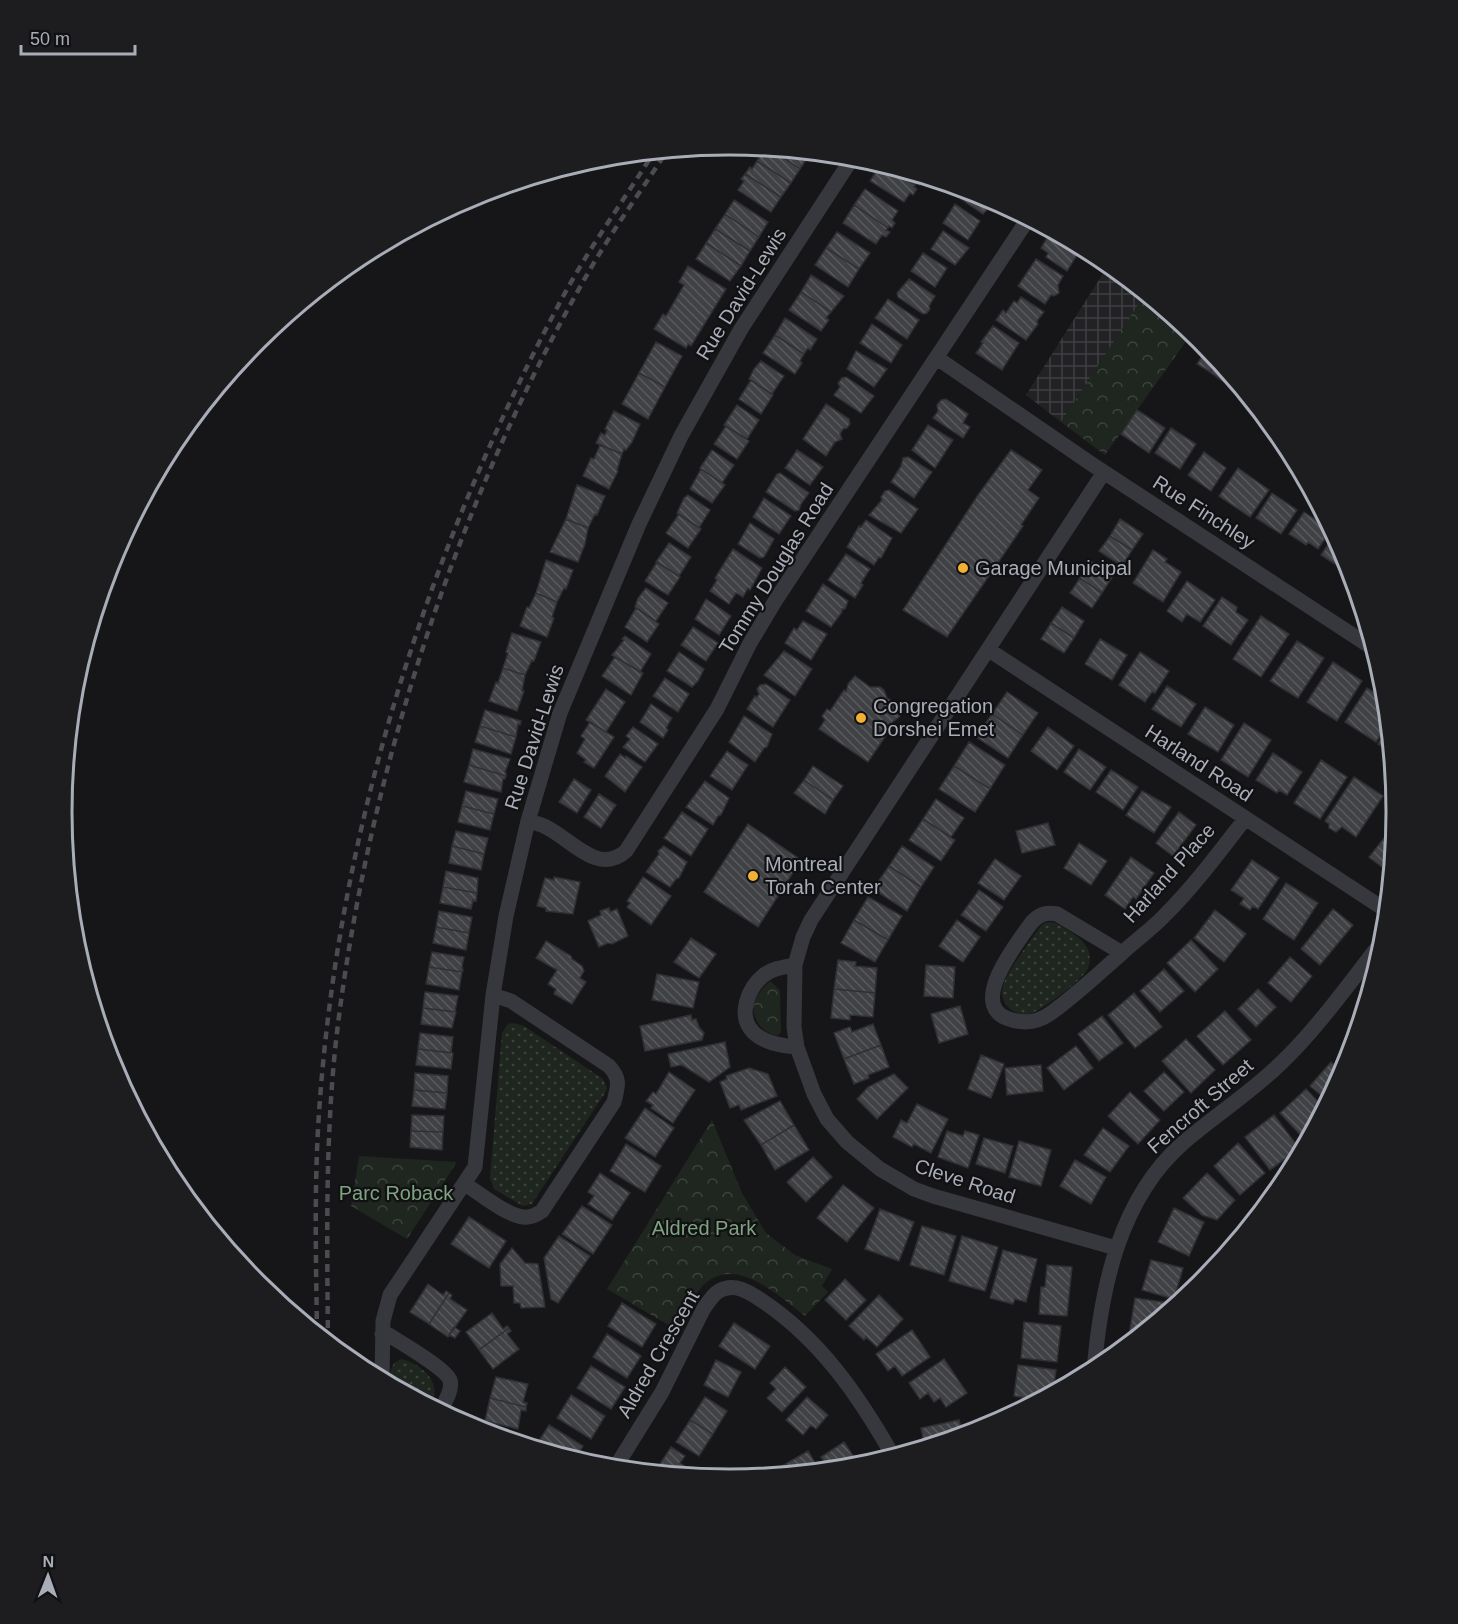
<svg xmlns="http://www.w3.org/2000/svg" width="1458" height="1624" font-family="Helvetica,sans-serif">
  <style>
    .industrial { fill: url(#industrial-grid) }
    .grass { fill: url(#grass-dots) }
    .park { fill: url(#park-crowns) }
    .building { fill: url(#building-back-hatch); stroke: #303034; stroke-width: 1.5 }
    .lines { fill: none; stroke-linecap: round; stroke-linejoin: round }
    .street { stroke: #37383d; stroke-width: 15 }
    .rail { stroke: #4a4c52; stroke-width: 4.5; stroke-dasharray: 8 6; stroke-linecap: butt }
    .poi-dot { fill: #f2b134; stroke: #111113; stroke-width: 2 }
    .labels { text-anchor: middle; stroke-width: 4.5; stroke-linejoin: round; paint-order: stroke }
    .street-label { font-size: 20px; fill: #a8adb8; stroke: #111113 }
    .poi-label { font-size: 20px; fill: #a8adb8; stroke: #111113; text-anchor: start }
    .park-label { font-size: 20px; fill: #7fa381; stroke: #111113 }
    .rim { fill: none; stroke: #a8adb8; stroke-width: 3 }
  </style>
  <defs>
    <pattern id="industrial-grid" width="8" height="8" patternUnits="userSpaceOnUse" patternTransform="scale(1.5)"><rect width="8" height="8" fill="#222225"/><path d="M0 4h8M4 0v8" fill="none" stroke="#3f3f43"/></pattern>
    <pattern id="grass-dots" width="8" height="8" patternUnits="userSpaceOnUse" patternTransform="scale(1.5)"><rect width="8" height="8" fill="#1e261f"/><path d="M2 2h.1M6 6h.1" fill="none" stroke="#3c433d" stroke-width="1.8" stroke-linecap="round"/></pattern>
    <pattern id="park-crowns" width="20" height="18" patternUnits="userSpaceOnUse" patternTransform="scale(1.5)"><rect width="20" height="18" fill="#1e261f"/><path d="M2 6a3 3 0 1 1 6 0M12 15a3 3 0 1 1 6 0" fill="none" stroke="#3c433d"/></pattern>
    <pattern id="building-back-hatch" width="6" height="6" patternUnits="userSpaceOnUse" patternTransform="scale(1.5)"><rect width="6" height="6" fill="#404145"/><path d="M-1 5l2 2M0 0l6 6M5-1l2 2" fill="none" stroke="#595a5e"/></pattern>
  </defs>
  <rect width="100%" height="100%" fill="#161618"/>
  <path class="industrial" d="M1109,264L1145,295L1061,422L1026,395Z"/>
  <path class="grass" d="M1049,922L1055,923C1067,930 1085,938 1089,952C1090,958 1090,965 1087,970C1081,981 1040,1012 1029,1014C1013,1017 998,1002 1003,986C1007,971 1030,942 1039,928L1044,923Z
    M513,1023L524,1026L603,1079L607,1088L605,1093L535,1199L532,1204L523,1206L494,1189L490,1178L502,1033L508,1024Z
    M402,1359C423,1365 444,1384 430,1405L391,1385V1370L394,1363Z"/>
  <path class="park" d="M1145,294L1192,333L1105,455L1061,422Z
    M770,981L780,990L781,1032L778,1036C760,1033 747,1013 757,996C761,990 766,985 770,981Z
    M712,1120L742,1193L766,1233L795,1255L832,1269L822,1286L828,1292L805,1316C777,1295 732,1251 700,1289C690,1301 684,1317 677,1330L607,1289Z
    M359,1156L457,1162L407,1239L351,1206Z"/>
  <path class="building" d="M762,148L770,149L800,169L791,183L757,161L763,152L760,150Z
    M770,149L807,152L810,154L800,169Z
    M757,161L791,183L781,197L745,174L750,167L752,169Z
    M881,164L915,185L914,187L917,189L913,195L910,193L904,202L870,181Z
    M885,165L921,176L920,177L923,180L919,185L917,183L915,185Z
    M745,174L781,197L771,212L738,190L744,181L741,179Z
    M865,189L898,211L892,220L895,223L892,228L889,226L888,228L854,205Z
    M966,190L985,195L995,201L983,214L961,199Z
    M734,200L768,222L759,237L725,214Z
    M955,204L980,221L968,240L943,223Z
    M854,205L888,228L886,230L890,232L886,237L882,235L876,244L843,223Z
    M725,214L759,237L750,251L715,229Z
    M715,229L750,251L741,266L706,243Z
    M943,231L969,248L955,265L931,249Z
    M837,232L870,253L859,269L826,248Z
    M1053,232L1082,247L1067,271L1046,257L1048,253L1041,248L1047,238L1052,240L1054,236Z
    M706,243L741,266L730,281L696,259Z
    M826,248L859,269L848,287L815,265Z
    M923,253L947,268L935,287L911,271Z
    M1036,259L1063,276L1058,285L1059,293L1054,296L1051,295L1045,304L1018,286Z
    M688,266L726,289L691,346L688,344L686,348L654,329L663,314L666,316L684,285L679,282Z
    M811,275L844,296L831,312L801,292Z
    M909,279L935,296L929,306L930,309L927,313L923,314L898,297L897,293Z
    M801,292L831,312L826,318L829,320L821,331L789,310Z
    M1021,297L1044,312L1037,321L1038,324L1026,340L996,320L1003,310L1006,313L1014,301L1017,303Z
    M888,299L919,320L907,339L875,318Z
    M785,318L817,339L810,350L808,348L804,354L775,335Z
    M872,324L902,345L891,363L860,343Z
    M993,326L1019,343L1002,370L976,353L983,343L981,342Z
    M775,335L804,354L800,361L802,363L795,374L763,353Z
    M656,342L682,356L665,387L639,373Z
    M1208,348L1218,361L1210,372L1197,364Z
    M856,351L887,369L874,387L847,369Z
    M761,361L784,376L772,394L749,379L754,369Z
    M1218,361L1229,374L1224,382L1210,372Z
    M639,373L665,387L648,419L622,404Z
    M846,377L874,396L861,413L834,395L840,387L838,383L842,378Z
    M751,380L773,395L761,414L739,399Z
    M946,399L968,414L963,423L970,427L963,438L933,418L938,411L937,405L941,400Z
    M826,404L849,419L850,424L847,428L843,429L840,434L842,439L835,442L826,456L803,439Z
    M737,405L759,420L747,439L724,425Z
    M1137,410L1165,428L1149,453L1121,434Z
    M614,411L640,424L632,442L626,450L624,449L622,454L596,443L601,433L605,435L607,430L605,429Z
    M928,425L953,440L935,468L912,450Z
    M726,426L749,441L737,459L714,444Z
    M1171,428L1196,444L1180,469L1155,453Z
    M600,445L622,454L617,470L618,471L609,489L583,476L591,458L594,459Z
    M712,450L734,465L722,483L700,468Z
    M797,450L823,467L810,485L785,468Z
    M1011,450L1042,470L1028,490L1039,498L1021,525L1023,526L947,637L903,610L978,495Z
    M1204,452L1226,468L1211,491L1188,475Z
    M908,457L932,472L914,498L891,482L901,466L903,458Z
    M1238,468L1269,490L1250,517L1219,496Z
    M701,469L725,485L712,503L690,489Z
    M780,473L809,493L801,504L799,510L795,511L766,492L777,474Z
    M577,485L605,496L597,515L595,514L588,528L566,519Z
    M889,490L918,509L901,533L869,515L882,500L881,497L885,491Z
    M1272,493L1297,510L1281,534L1256,518Z
    M688,495L710,510L699,528L677,513L684,498Z
    M764,498L791,516L779,534L753,517Z
    M1304,512L1331,530L1318,549L1308,542L1306,545L1289,534Z
    M679,514L701,529L688,548L666,533Z
    M566,519L588,528L585,544L578,562L550,552Z
    M1120,519L1143,534L1132,550L1110,536Z
    M866,520L892,538L881,558L879,557L874,565L847,547L859,526L861,527Z
    M750,523L774,539L764,557L760,558L738,544Z
    M1334,535L1346,557L1349,568L1347,572L1321,555Z
    M1110,536L1132,550L1122,566L1099,551Z
    M669,543L691,557L679,576L656,562Z
    M733,549L762,568L750,590L748,588L743,597L736,593L729,604L710,591L717,580L715,578Z
    M1153,550L1167,559L1165,562L1181,572L1163,602L1133,583Z
    M846,554L870,569L861,583L863,585L855,598L828,580Z
    M546,560L573,570L566,589L564,588L557,602L536,593Z
    M1091,561L1113,576L1102,593L1080,578Z
    M657,562L680,577L668,595L645,581Z
    M1080,578L1102,593L1092,608L1070,593Z
    M1187,581L1215,600L1200,622L1187,614L1182,622L1167,611Z
    M823,584L848,601L845,609H842V612L831,627L806,611Z
    M646,588L668,603L656,621L635,607L638,598Z
    M536,593L557,602L552,617L554,618L547,637L520,626L527,607L529,608Z
    M1222,597L1237,607L1236,612L1248,620L1231,645L1203,626Z
    M706,599L731,616L719,635L695,619Z
    M1062,607L1084,621L1074,638L1051,623Z
    M636,608L659,624L647,642L625,627Z
    M1261,616L1289,634L1261,677L1233,659Z
    M803,621L827,634L811,660L785,643L794,628L797,630Z
    M1051,623L1074,638L1064,653L1041,639Z
    M693,627L718,643L706,661L681,645Z
    M512,633L541,642L534,661L532,660L525,675L503,668L508,653L506,652Z
    M625,636L651,654L640,672L612,655L624,640L622,639Z
    M1100,639L1127,655L1112,680L1085,664Z
    M1297,641L1324,658L1298,698L1270,681Z
    M784,651L812,669L795,696L764,675Z
    M679,652L704,669L698,681L692,687L667,671Z
    M1140,652L1169,671L1155,693L1152,692L1145,702L1119,685Z
    M615,657L643,673L631,695L602,676Z
    M1333,662L1362,681L1337,721L1307,702Z
    M503,668L525,675L522,691H524L517,711L489,701L496,682L498,683Z
    M855,676L870,687H880L884,690L887,698L904,709L899,717L889,725L891,728L868,762L819,729L825,720L822,716L827,709L830,711L844,690L846,692L848,684Z
    M665,678L689,694L678,712L653,696Z
    M766,684L790,700L773,727L747,709L755,696L757,697L759,694L757,689L760,685Z
    M1167,686L1196,704L1181,727L1152,709Z
    M1367,688L1385,699L1382,706L1386,708L1388,724L1376,742L1345,722Z
    M606,689L625,702L606,732L586,720Z
    M1007,692L1038,713L1023,735L992,714Z
    M651,704L672,718L666,728L668,730L663,738L640,722Z
    M1205,707L1234,725L1218,752L1188,734Z
    M485,710L521,721L520,725L518,724L516,737L480,726Z
    M992,714L1023,735L1008,758L976,737Z
    M744,716L772,734L767,747L764,748L755,762L729,742Z
    M590,722L614,737L594,768L584,762L586,760L577,753L585,739L581,736Z
    M1244,723L1271,740L1248,777L1221,760Z
    M480,726L516,737L511,754L475,742Z
    M633,727L658,744L645,762L623,747L630,739L626,736Z
    M1048,727L1074,746L1057,770L1031,751Z
    M1388,727L1391,752L1378,744Z
    M969,742L1005,765L990,789L954,766Z
    M473,749L510,759L505,772L506,773V776L469,765Z
    M1079,749L1106,767L1090,790L1064,772Z
    M727,751L748,765L732,790L710,776Z
    M1273,753L1302,772L1287,795L1279,790L1277,793L1256,780Z
    M620,754L625,758L626,756L642,767L625,792L605,776Z
    M1321,760L1347,777L1320,819L1294,803Z
    M469,765L506,776L505,779H503L501,792L464,782Z
    M813,766L843,786L833,800L804,780Z
    M954,766L990,789L975,812L939,789Z
    M1111,770L1138,787L1123,810L1096,792Z
    M1354,777L1383,796L1356,837L1342,827L1336,832L1329,828V824L1325,821Z
    M574,779L591,790L577,813L559,802Z
    M804,780L833,800L825,814L794,793Z
    M705,781L729,798L721,815L718,816L713,825L686,807Z
    M466,791L498,799L494,814L462,806Z
    M1142,791L1171,807L1154,833L1126,815Z
    M599,794L616,805L601,828L584,817Z
    M936,799L964,818L951,837L923,819Z
    M462,806L494,814L490,830L458,822Z
    M682,812L708,829L691,856L664,838Z
    M1179,812L1196,825L1173,856L1156,843Z
    M923,819L955,840L941,861L909,840Z
    M1048,823L1055,845L1022,853L1016,831Z
    M748,824L801,860L758,927L704,892Z
    M1395,824L1390,873L1369,857Z
    M456,831L488,838L484,854L452,846Z
    M1079,843L1107,861L1091,885L1064,868Z
    M452,846L484,854L481,870L449,863Z
    M664,846L687,862L679,878L676,879L670,887L646,872L659,854L658,851Z
    M902,846L934,867L921,887L889,866Z
    M1131,857L1154,873L1136,899L1133,897L1125,909L1105,895Z
    M995,859L1021,876L1004,900L978,883Z
    M1252,860L1279,878L1258,909L1253,906L1250,910L1240,904L1244,898L1231,890Z
    M889,866L921,887L907,911L873,889Z
    M446,871L478,878L477,893L443,887Z
    M554,877L580,882L573,914L546,911V908L537,906L545,878L554,880Z
    M643,877L671,896L651,925L627,907L630,903L627,901Z
    M1286,883L1318,903L1294,940L1263,919Z
    M443,887L477,893L476,901L473,900L471,909L440,903Z
    M979,890L1003,907L986,931L961,915Z
    M868,897L902,916L888,940L854,920Z
    M609,908L610,912L617,909L628,936L612,944L608,943L599,947L588,921L601,915L600,911Z
    M1333,909L1353,925L1320,965L1301,949Z
    M1215,910L1246,934L1224,962L1194,938Z
    M439,911L472,917L469,933L436,927Z
    M854,920L888,940L875,962L841,943Z
    M957,920L980,937L963,962L939,946Z
    M436,927L469,933L466,950L433,943Z
    M691,938L716,954L699,978L674,962Z
    M1191,940L1218,969L1195,992L1167,963Z
    M546,941L571,956L572,959L582,966L584,971L580,978L586,982L572,1004L554,994L556,989L548,984L557,970L536,958Z
    M432,952L464,957L462,966L463,971L462,972L429,967Z
    M1290,957L1312,976L1291,1002L1268,983Z
    M838,960L856,962L855,966L877,968L875,993L834,989Z
    M926,965L955,967L953,998L924,996Z
    M429,967L462,972L459,990L426,984Z
    M1164,969L1184,991L1160,1012L1140,991Z
    M657,974L699,982L693,1008L652,1000Z
    M834,989L875,993L873,1017L850,1015V1020L831,1018Z
    M1258,989L1276,1007L1256,1027L1238,1009Z
    M425,992L458,996L455,1012L423,1008Z
    M1134,993L1162,1027L1135,1048L1108,1015Z
    M960,1006L968,1034L939,1043L931,1014Z
    M423,1008L456,1012L452,1028L421,1024Z
    M1225,1011L1251,1040L1223,1065L1197,1036Z
    M691,1015L692,1020L696,1019L699,1027L704,1033L702,1040L645,1051L640,1026Z
    M1102,1016L1123,1043L1099,1061L1078,1034Z
    M873,1024L881,1045L844,1059L834,1033L850,1027L852,1032Z
    M420,1033L453,1037L451,1053L418,1049Z
    M1186,1039L1215,1070L1191,1093L1162,1061Z
    M1354,1041L1347,1063L1340,1058Z
    M725,1042L730,1067L709,1082L682,1065L671,1067L668,1054Z
    M881,1045L889,1067L868,1075L869,1078L854,1084L844,1059Z
    M1076,1046L1093,1068L1064,1090L1047,1068Z
    M418,1049L453,1053L451,1069L416,1065Z
    M981,1055L1004,1064L991,1098L968,1089Z
    M1331,1062L1343,1072L1328,1101L1310,1086Z
    M1041,1065L1043,1091L1007,1095L1005,1068Z
    M749,1068L768,1074L777,1096L741,1110L739,1105L730,1108L720,1082L727,1079L726,1076Z
    M669,1072L695,1090L673,1123L651,1108L653,1105L646,1101L653,1092L656,1094Z
    M1164,1072L1184,1092L1164,1111L1144,1091Z
    M415,1073L448,1076L447,1093L414,1090Z
    M894,1074L908,1088L877,1119L857,1099L868,1087Z
    M1306,1089L1324,1108L1306,1141L1280,1113Z
    M414,1090L447,1093L445,1109L412,1106Z
    M1130,1092L1160,1120L1138,1144L1108,1116Z
    M780,1101L794,1125L761,1145L744,1120Z
    M917,1104L948,1119L931,1153L914,1144L912,1147L893,1137L901,1120L907,1123Z
    M645,1108L674,1128L655,1157L625,1138Z
    M412,1115L444,1116L443,1132L411,1131Z
    M1274,1115L1299,1148L1270,1170L1245,1137Z
    M794,1125L809,1150L775,1170L761,1145Z
    M1103,1128L1129,1146L1110,1172L1084,1155Z
    M411,1131L443,1132L442,1150L410,1147Z
    M947,1131L963,1136L965,1131L979,1135L968,1168L938,1157Z
    M984,1138L1013,1146L1005,1173L976,1164Z
    M1019,1141L1051,1150L1041,1186L1009,1177Z
    M1238,1143L1265,1173L1240,1195L1214,1166Z
    M626,1144L661,1166L645,1192L610,1171Z
    M813,1157L832,1177L806,1202L787,1182Z
    M1075,1160L1106,1177L1091,1204L1060,1186Z
    M600,1173L630,1193L612,1220L588,1204L594,1196L588,1192Z
    M1207,1173L1235,1200L1217,1220L1202,1215L1183,1198Z
    M843,1185L874,1208L847,1242L817,1218Z
    M582,1206L612,1225L593,1254L562,1234Z
    M1174,1208L1204,1222L1189,1256L1158,1242Z
    M880,1209L914,1222L899,1261L865,1249Z
    M469,1217L506,1241L489,1268L451,1244Z
    M922,1226L956,1236L944,1275L910,1265Z
    M559,1236L590,1256L558,1303L551,1299L544,1258Z
    M962,1236L998,1247L985,1291L949,1281Z
    M512,1248L525,1263L538,1264L545,1307L521,1308L520,1303H514L513,1286H501L500,1264Z
    M1003,1250L1037,1259L1026,1302L1015,1299L1013,1304L990,1298Z
    M1151,1260L1183,1268L1174,1299L1142,1290Z
    M1047,1265L1072,1267L1067,1316L1039,1314L1041,1287H1045Z
    M845,1279L866,1300L846,1320L825,1300Z
    M428,1284L443,1295L446,1291L449,1293L429,1324L410,1312Z
    M449,1293L452,1295L450,1299L467,1310L448,1337L429,1324Z
    M879,1295L903,1319L877,1347L866,1337L864,1340L849,1326Z
    M1135,1298L1176,1304L1137,1336L1129,1335Z
    M622,1303L656,1324L642,1347L608,1326Z
    M492,1313L503,1329L507,1326L509,1328L479,1350L466,1332Z
    M1024,1322L1061,1326L1057,1362L1021,1358Z
    M734,1323L770,1346L755,1369L719,1346Z
    M454,1327L460,1331L455,1338L449,1335Z
    M509,1328L511,1331L507,1334L519,1349L493,1369L479,1350Z
    M912,1330L930,1357L902,1376L895,1366L888,1371L876,1354Z
    M607,1334L641,1356L627,1378L593,1357Z
    M944,1359L967,1393L946,1407L940,1398L934,1402L928,1393L920,1399L909,1383Z
    M716,1360L741,1372L728,1397L704,1385Z
    M1018,1365L1056,1370L1053,1392L1039,1400L1014,1396Z
    M591,1366L625,1387L611,1409L577,1388Z
    M785,1367L806,1387L782,1412L767,1398L776,1389L770,1383Z
    M496,1377L528,1384L523,1402L527,1403L526,1407L490,1398Z
    M571,1395L605,1416L591,1439L557,1418Z
    M705,1397L727,1411L713,1434L690,1420Z
    M807,1397L828,1415L816,1429L811,1425L803,1435L786,1420Z
    M490,1398L526,1407V1411L521,1410L518,1429L485,1421Z
    M1003,1412H1016L1004,1418Z
    M690,1420L713,1434L699,1456L676,1442Z
    M959,1420L963,1435L925,1447L921,1428Z
    M549,1425L583,1446L575,1459L535,1447Z
    M844,1442L860,1466L830,1470L821,1457Z
    M671,1447L685,1456L680,1463L692,1471L689,1476L660,1473L656,1470Z
    M808,1451L820,1471L787,1474L782,1466Z"/>
  <g class="lines">
    <path class="street" d="M937,358L1090,463L1374,649
      M1104,472L811,920L803,937L795,965L794,1027L797,1047L814,1094L827,1119L847,1142L880,1169L914,1189L933,1196L1116,1248
      M989,650L1387,911
      M528,821C534,823 541,824 546,827C571,839 598,876 626,851L717,709L750,643L777,598L1028,219
      M1122,953L1057,914C1046,912 1040,914 1032,922C1018,942 964,1008 1012,1020C1026,1024 1040,1021 1051,1013C1076,995 1098,974 1121,954C1136,940 1152,929 1166,914C1195,885 1220,851 1245,819
      M795,965C784,967 773,968 764,975C748,988 737,1015 753,1032C764,1043 782,1046 797,1047
      M465,1184C479,1193 507,1216 524,1217C531,1218 536,1215 542,1211L614,1102C618,1086 621,1079 609,1066L511,1001L493,995
      M382,1334L389,1335C401,1343 445,1368 450,1380C453,1390 445,1402 440,1411
      M1094,1370C1101,1289 1119,1199 1183,1143C1214,1116 1249,1094 1279,1065C1318,1028 1350,982 1384,939
      M382,1380L383,1321L390,1295L475,1167L493,995L506,916L528,821L560,713L639,524L681,436L741,329L853,157
      M615,1468L662,1392L704,1308C709,1302 712,1295 719,1291C734,1282 749,1292 761,1300C820,1339 859,1396 893,1456"/>
    <path class="rail" d="M317,1333C316,1260 314,1186 319,1113C338,831 426,555 558,306C586,252 622,203 654,152
      M328,1342C327,1239 325,1135 337,1032C369,770 457,502 588,273C612,231 641,191 667,151"/>
  </g>
  <g class="poi-dot">
    <circle cx="963" cy="568" r="6"/>
    <circle cx="861" cy="718" r="6"/>
    <circle cx="753" cy="876" r="6"/>
  </g>
  <g class="labels">
    <g class="street-label">
      <text transform="translate(741 294) rotate(-58)" y="7">Rue David-Lewis</text>
      <text transform="translate(1204 512) rotate(33)" y="7">Rue Finchley</text>
      <text transform="translate(776 568) rotate(-58)" y="7">Tommy Douglas Road</text>
      <text transform="translate(534 737) rotate(-72)" y="7">Rue David-Lewis</text>
      <text transform="translate(1199 763) rotate(33)" y="7">Harland Road</text>
      <text transform="translate(1169 873) rotate(-48)" y="7">Harland Place</text>
      <text transform="translate(1200 1106) rotate(-41)" y="7">Fencroft Street</text>
      <text transform="translate(965 1181) rotate(18)" y="7">Cleve Road</text>
      <text transform="translate(658 1354) rotate(-60)" y="7">Aldred Crescent</text>
    </g>
    <g class="poi-label">
      <text x="975" y="575">Garage Municipal</text>
      <text x="873" y="713">Congregation<tspan x="873" dy="23">Dorshei Emet</tspan></text>
      <text x="765" y="871">Montreal<tspan x="765" dy="23">Torah Center</tspan></text>
    </g>
    <g class="park-label">
      <text x="396" y="1200">Parc Roback</text>
      <text x="704" y="1235">Aldred Park</text>
    </g>
  </g>
  <path d="M0 0H1458V1624H0ZM72 812a657 657 0 1 1 1314 0a657 657 0 1 1-1314 0Z" fill="#1d1d20" fill-rule="evenodd"/>
  <path class="rim" d="M72 812a657 657 0 1 1 1314 0a657 657 0 1 1-1314 0Z"/>
  <g transform="translate(48 1576) rotate(1)" stroke="#111113" stroke-width="4.5" paint-order="stroke">
  <path d="M0-4.5L10 22L0 15L-10 22Z" fill="#a8adb8"/>
  <text y="-9" font-size="16" font-weight="bold" text-anchor="middle" fill="#a8adb8">N</text>
  </g>
  <path d="M21 45v9h114v-9" fill="none" stroke="#a8adb8" stroke-width="3"/>
  <text x="30" y="45" font-size="18" fill="#a8adb8" stroke="#111113" stroke-width="4.5" paint-order="stroke">50 m</text>
</svg>
